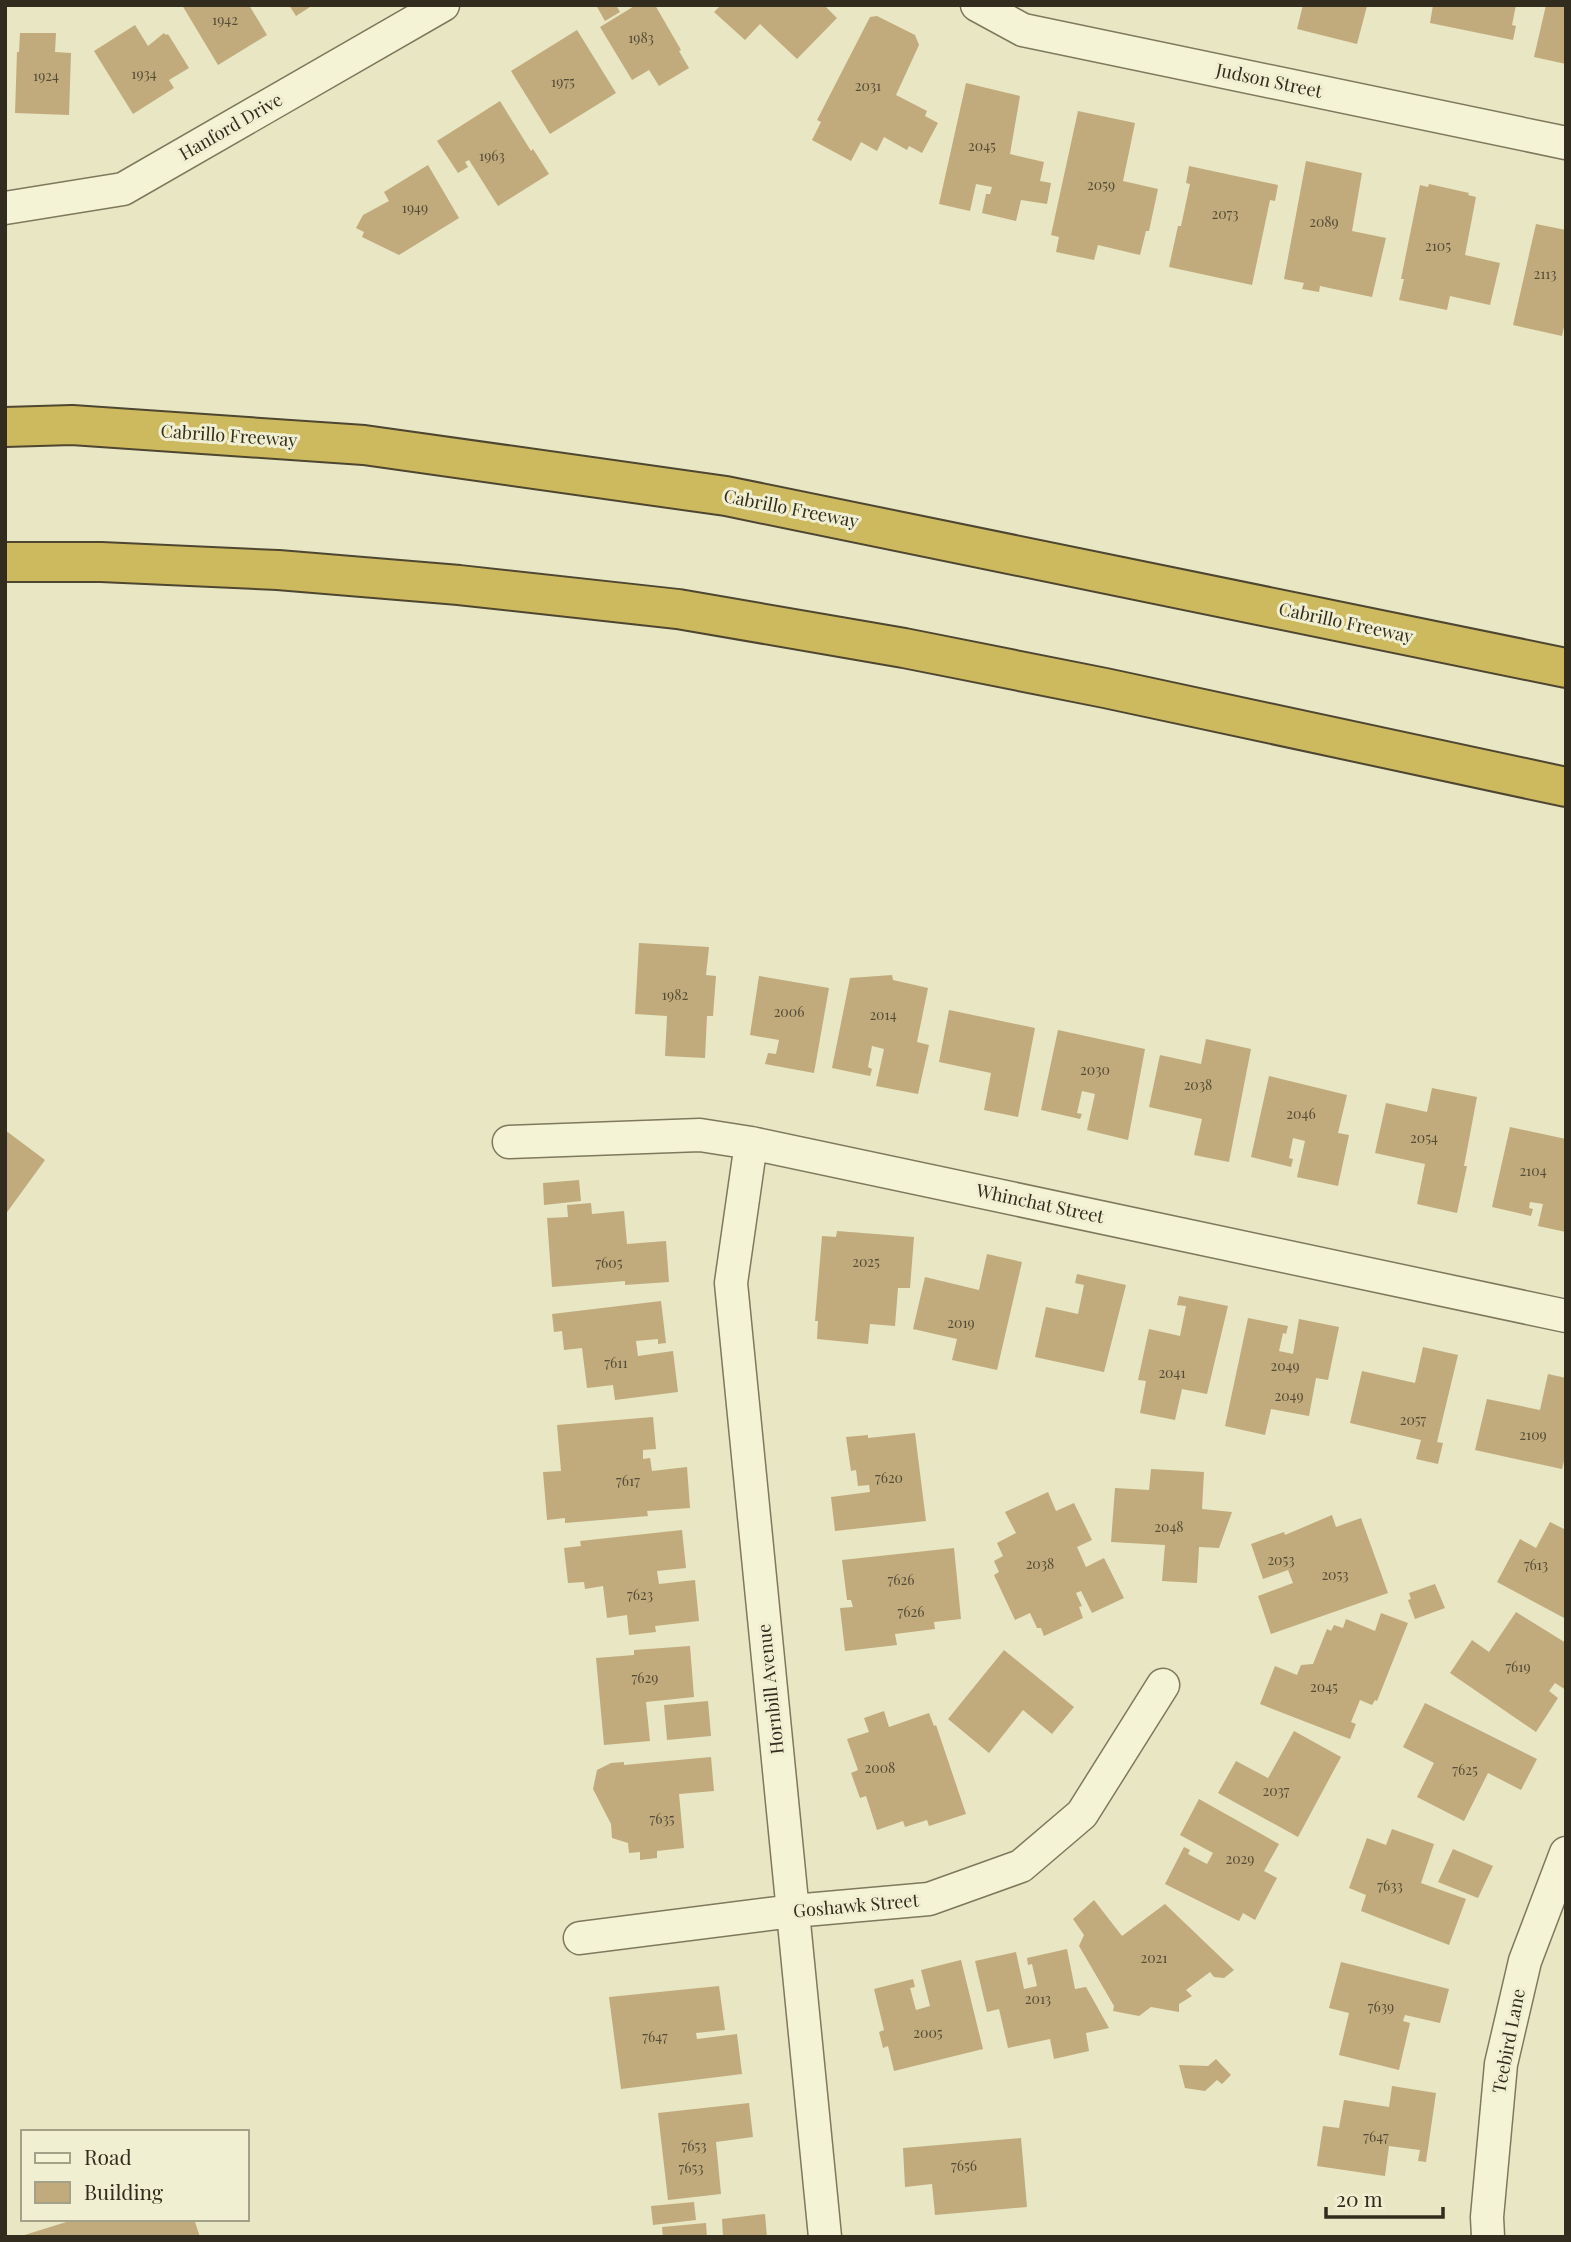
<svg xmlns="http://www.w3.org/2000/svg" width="1571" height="2242" font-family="'Playfair Display',serif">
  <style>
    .building { fill: #c1ab7d }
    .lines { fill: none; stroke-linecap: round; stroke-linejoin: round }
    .street-casing { stroke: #7f785c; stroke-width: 35 }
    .highway-casing { stroke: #4e4630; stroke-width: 42 }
    .street { stroke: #f4f3d5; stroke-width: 32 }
    .highway { stroke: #cdb95e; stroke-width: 38 }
    .labels { text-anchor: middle; stroke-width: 6; stroke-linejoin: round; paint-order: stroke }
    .number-label { font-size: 14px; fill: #554c36 }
    .street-label { font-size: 18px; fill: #312c1e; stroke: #f0efd1 }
  </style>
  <rect width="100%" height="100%" fill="#e8e6c3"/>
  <path class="building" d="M182,5H249L267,35L218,65Z
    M289,5H313L296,16Z
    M596,5H616L620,12L605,21Z
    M636,5H655L681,50L679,51L689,68L659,86L649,70L632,80L600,27Z
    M721,5H824L837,18L797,59L760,24L745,40L714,12Z
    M1303,5L1367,6L1357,44L1297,29Z
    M1433,5H1516L1512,25L1516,26L1513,40L1430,23Z
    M1546,5H1566V64L1534,57Z
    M877,16L915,35L919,45L896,95L927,111L925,116L938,123L922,153L909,146L907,150L884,137L877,151L861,142L851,161L812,140L821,122L817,120L870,17Z
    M135,25L148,46L164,33L166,35L168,34L189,68L169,80L174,88L133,114L94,51Z
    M577,30L616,93L550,134L511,71Z
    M20,33H56L55,52L71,53L69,115L15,113L17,52H19Z
    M966,83L1020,96L1010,154L1044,162L1040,181L1051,183L1047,204L1021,200L1016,221L982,213L986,194H990L992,187L976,184L970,211L939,204Z
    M500,101L531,151L533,149L549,174L498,206L469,160L465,162L468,167L458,173L437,141Z
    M1078,111L1135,123L1123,181L1158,189L1149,231H1146L1140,255L1098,245L1094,260L1056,252L1059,237L1051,235Z
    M1306,161L1362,173L1352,231L1386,238L1372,297L1320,286L1319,292L1302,289L1304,283L1284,279Z
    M428,165L459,218L399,255L362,237L364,232L356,228L363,215L389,201L384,192Z
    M1189,166L1278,185L1275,201L1270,200L1252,285L1169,267L1178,226H1181L1190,184L1186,183Z
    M1429,184L1469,193L1468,195L1476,197L1465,255L1500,263L1490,305L1450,296L1447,310L1399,300L1404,279H1401L1420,185L1428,187Z
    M1536,224L1566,230V317L1562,336L1513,325Z
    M639,943L709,947L706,975L716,976L713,1016H707L705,1058L665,1056L667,1016L635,1014Z
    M892,975L893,980L928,988L917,1042L929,1045L918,1094L876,1086L884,1049L872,1046L868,1067L872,1069L870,1076L832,1068L850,978Z
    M759,976L829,988L814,1073L765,1064L768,1053L776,1054L779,1040L750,1035Z
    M949,1010L1035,1028L1018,1117L984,1110L991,1073L939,1062Z
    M1058,1030L1145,1049L1128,1140L1087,1130L1095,1094L1082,1091L1077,1113L1082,1114L1080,1119L1041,1110Z
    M1206,1039L1251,1049L1229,1162L1194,1155L1202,1119L1149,1107L1160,1055L1201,1064Z
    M1269,1076L1347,1095L1338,1133L1349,1135L1338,1186L1297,1177L1305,1141L1293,1138L1289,1158L1293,1159L1291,1167L1251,1157Z
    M1432,1088L1477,1097L1464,1166H1467L1457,1213L1417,1204L1425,1164L1375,1153L1386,1103L1427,1112Z
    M1510,1127L1566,1139V1232L1538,1226L1543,1204L1530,1202L1529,1208L1533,1209L1531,1216L1492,1207Z
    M5,1130L45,1160L5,1215Z
    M579,1180L581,1201L544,1205L543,1183Z
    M591,1203L592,1214L624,1211L627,1244L666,1241L669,1282L625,1285V1281L552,1287L547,1218L568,1217L567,1205Z
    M837,1231L914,1237L910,1288H898L895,1326L870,1324L868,1344L817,1339L818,1321H815L822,1236L836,1237Z
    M987,1254L1022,1262L997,1370L952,1360L957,1339L913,1329L925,1277L979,1290Z
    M1077,1274L1126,1285L1104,1372L1035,1357L1046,1307L1078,1314L1084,1285L1075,1283Z
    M1179,1296L1228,1306L1207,1394L1182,1389L1175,1420L1140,1413L1146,1381L1138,1380L1149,1329L1180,1336L1186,1306L1177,1305Z
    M661,1301L666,1343L658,1344V1339L636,1341L638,1356L673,1351L678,1392L615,1400L613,1385L587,1388L582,1348L564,1350L562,1331L554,1332L552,1314Z
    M1248,1318L1288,1326L1286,1334L1283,1333L1279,1351L1293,1354L1299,1319L1339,1327L1328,1380L1316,1378L1309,1416L1271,1409L1265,1435L1225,1426Z
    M1423,1347L1458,1355L1437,1442L1443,1443L1438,1464L1416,1459L1421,1440L1350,1423L1362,1371L1415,1383Z
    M1548,1374L1566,1378V1453L1562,1469L1475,1450L1487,1399L1540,1410Z
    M653,1417L656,1449L643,1450V1459L650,1458L652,1471L687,1467L690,1508L647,1511L648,1516L565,1523V1518L547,1520L543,1472L561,1471L557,1425Z
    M915,1433L926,1521L835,1531L831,1497L870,1492L869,1485L858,1486L856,1470L851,1471L846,1437L868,1435V1438Z
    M1151,1469L1204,1472L1202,1509L1232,1512L1219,1548L1199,1547L1197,1583L1162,1581L1165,1545L1111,1542L1115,1488L1149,1490Z
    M1048,1492L1056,1511L1074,1503L1092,1540L1077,1547L1086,1567L1104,1558L1124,1598L1092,1613L1081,1591L1076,1593L1082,1606L1079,1607L1083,1618L1044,1636L1041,1628H1037L1030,1613L1015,1620L994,1575L999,1572L994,1561L1003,1556L997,1543L1016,1533L1005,1512Z
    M1332,1515L1336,1527L1361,1518L1388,1593L1271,1634L1258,1596L1293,1583L1288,1570L1263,1579L1251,1544L1284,1532L1285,1535Z
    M1550,1522L1566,1530V1619L1497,1582L1520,1539L1536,1548Z
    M682,1530L686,1568L657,1571L659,1584L695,1580L699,1621L655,1626L656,1632L629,1635L627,1615L607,1618L603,1586L585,1589L584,1582L568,1583L564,1548L581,1546L580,1541Z
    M954,1548L961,1619L934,1622L935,1629L895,1634L897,1645L845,1651L840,1608L853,1607L851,1600H847L842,1560Z
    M1435,1584L1445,1608L1415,1619L1408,1600L1411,1599L1409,1593Z
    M1516,1612L1566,1643V1690L1555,1683L1549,1691L1558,1698L1536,1732L1450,1673L1472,1640L1489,1652Z
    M1381,1613L1408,1623L1377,1701L1375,1700L1372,1705L1360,1700L1351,1722L1356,1724L1350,1739L1260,1704L1275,1666L1297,1675L1301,1665L1313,1664L1327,1629L1331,1631L1334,1625L1343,1628L1346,1619L1375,1631Z
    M690,1646L694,1697L646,1702L650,1741L604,1745L596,1658L634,1655V1650Z
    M1004,1650L1074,1707L1052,1734L1023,1710L989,1753L948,1719Z
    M708,1701L711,1736L667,1740L664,1705Z
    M1425,1703L1537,1759L1521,1790L1488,1773L1464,1821L1417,1797L1434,1763L1403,1747Z
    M884,1711L889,1727L929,1713L934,1726L936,1725L966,1814L929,1826L927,1820L905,1827L903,1821L877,1830L866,1796L860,1798L851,1773L858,1770L847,1739L869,1732L864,1718Z
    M1294,1731L1341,1757L1298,1837L1218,1793L1236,1761L1268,1778Z
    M711,1757L714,1791L679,1794L684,1848L657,1851V1858L640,1860V1852L629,1853L628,1843L612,1838L611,1824L593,1789L597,1770L611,1763L624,1762V1765Z
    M1199,1799L1279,1844L1264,1871L1277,1878L1255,1920L1243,1913L1239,1921L1165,1884L1184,1847L1190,1850L1188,1854L1207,1864L1213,1853L1180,1835Z
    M1392,1829L1434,1844L1421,1883L1466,1899L1449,1945L1361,1911L1366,1895L1349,1888L1367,1838L1386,1845Z
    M1453,1849L1493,1866L1478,1898L1438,1882Z
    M1094,1900L1122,1936L1165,1904L1234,1970L1224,1978L1214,1977L1210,1972L1186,1990L1192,1996L1179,2004V2012L1151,2007L1139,2016L1113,2011L1114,2006L1079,1946L1084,1935L1073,1919Z
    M1067,1949L1075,1989L1086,1987L1109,2028L1086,2033L1089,2051L1054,2059L1050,2039L1008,2048L999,2009L987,2012L975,1961L1016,1952L1024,1989L1037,1986L1032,1964L1028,1965L1027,1958Z
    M961,1960L983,2049L894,2071L888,2046L883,2048L879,2032L884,2030L874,1989L913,1979L915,1987L910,1988L916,2010L930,2006L921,1970Z
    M1341,1962L1449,1989L1440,2023L1405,2015L1403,2021L1410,2023L1399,2070L1339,2055L1349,2013L1329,2008Z
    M719,1986L725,2030L696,2033L697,2039L737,2034L742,2074L621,2089L609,1997Z
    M1216,2059L1231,2075L1222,2084L1217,2080L1205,2091L1185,2088L1179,2065L1208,2066Z
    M1392,2086L1436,2093L1426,2162L1418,2161L1420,2150L1389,2146L1385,2176L1317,2166L1323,2126L1339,2128L1344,2100L1389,2107Z
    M749,2103L753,2137L716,2142L721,2194L668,2200L658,2113Z
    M1021,2138L1027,2207L935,2215L932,2184L905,2187L903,2148Z
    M694,2202L696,2220L653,2225L651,2206Z
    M765,2214L767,2237H723L722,2219Z
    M76,2219H194L200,2237H18Z
    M706,2223L707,2237H663L662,2227Z"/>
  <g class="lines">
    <g class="street-casing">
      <path id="street" d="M977,5L1023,30L1566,143
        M5,208L123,189L443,5
        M509,1142L700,1135L751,1143L1566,1316
        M751,1143L731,1283L825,2237
        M580,1938L793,1911L929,1899L1021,1866L1082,1814L1163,1685
        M1488,2237L1487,2217L1501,2064L1525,1961L1566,1853"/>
    </g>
    <g class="highway-casing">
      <path id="highway" d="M5,427L72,425L364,445L726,496L1566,668
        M5,562H101L278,570L459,585L678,609L904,648L1105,688L1566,787"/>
    </g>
    <use href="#street" class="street"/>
    <use href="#highway" class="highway"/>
  </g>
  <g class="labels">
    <g class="number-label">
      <text x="225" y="25">1942</text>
      <text x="641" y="43">1983</text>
      <text x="144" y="79">1934</text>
      <text x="46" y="81">1924</text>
      <text x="563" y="87">1975</text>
      <text x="868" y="91">2031</text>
      <text x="982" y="151">2045</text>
      <text x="492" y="161">1963</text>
      <text x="1101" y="190">2059</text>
      <text x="415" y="213">1949</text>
      <text x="1225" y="219">2073</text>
      <text x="1324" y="227">2089</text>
      <text x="1438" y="251">2105</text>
      <text x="1545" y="279">2113</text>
      <text x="675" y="1000">1982</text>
      <text x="789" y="1017">2006</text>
      <text x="883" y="1020">2014</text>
      <text x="1095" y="1075">2030</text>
      <text x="1198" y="1090">2038</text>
      <text x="1301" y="1119">2046</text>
      <text x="1424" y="1143">2054</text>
      <text x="1533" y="1176">2104</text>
      <text x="866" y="1267">2025</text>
      <text x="609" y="1268">7605</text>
      <text x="961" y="1328">2019</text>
      <text x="616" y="1368">7611</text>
      <text x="1285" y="1371">2049</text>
      <text x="1172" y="1378">2041</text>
      <text x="1289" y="1401">2049</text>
      <text x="1413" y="1425">2057</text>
      <text x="1533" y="1440">2109</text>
      <text x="889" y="1483">7620</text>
      <text x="628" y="1486">7617</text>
      <text x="1169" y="1532">2048</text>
      <text x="1281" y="1565">2053</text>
      <text x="1040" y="1569">2038</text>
      <text x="1536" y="1570">7613</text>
      <text x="1335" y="1580">2053</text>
      <text x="901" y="1585">7626</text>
      <text x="640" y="1600">7623</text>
      <text x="911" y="1617">7626</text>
      <text x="1518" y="1672">7619</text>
      <text x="645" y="1683">7629</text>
      <text x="1324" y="1692">2045</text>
      <text x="880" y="1773">2008</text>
      <text x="1465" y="1775">7625</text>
      <text x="1276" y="1796">2037</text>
      <text x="662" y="1824">7635</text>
      <text x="1240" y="1864">2029</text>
      <text x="1390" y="1891">7633</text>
      <text x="1154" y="1963">2021</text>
      <text x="1038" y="2004">2013</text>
      <text x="1381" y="2012">7639</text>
      <text x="928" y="2038">2005</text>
      <text x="655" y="2042">7647</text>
      <text x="1376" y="2142">7647</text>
      <text x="694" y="2151">7653</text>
      <text x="964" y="2171">7656</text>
      <text x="691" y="2173">7653</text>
    </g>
    <g class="street-label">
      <text transform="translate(1269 81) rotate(12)" y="6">Judson Street</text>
      <text transform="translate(231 127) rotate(-30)" y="6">Hanford Drive</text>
      <text transform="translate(229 436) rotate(4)" y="6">Cabrillo Freeway</text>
      <text transform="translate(791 509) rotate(11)" y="6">Cabrillo Freeway</text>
      <text transform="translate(1346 623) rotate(12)" y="6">Cabrillo Freeway</text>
      <text transform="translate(1040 1204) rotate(12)" y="6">Whinchat Street</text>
      <text transform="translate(771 1689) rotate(-96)" y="6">Hornbill Avenue</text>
      <text transform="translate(856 1906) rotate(-5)" y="6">Goshawk Street</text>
      <text transform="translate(1509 2041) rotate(-79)" y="6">Teebird Lane</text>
    </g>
  </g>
  <rect width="1571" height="2242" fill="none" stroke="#312c1e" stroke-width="14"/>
  <rect x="21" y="2130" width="228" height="91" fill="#f0efd1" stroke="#a4a189" stroke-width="2"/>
  <rect x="35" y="2153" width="35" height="10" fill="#f4f3d5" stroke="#a4a189" stroke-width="2"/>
  <text x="84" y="2165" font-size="21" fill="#312c1e">Road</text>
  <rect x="35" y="2182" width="35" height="21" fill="#c1ab7d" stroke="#a4a189" stroke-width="2"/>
  <text x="84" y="2200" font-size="21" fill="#312c1e">Building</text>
  <path d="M1326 2207v10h117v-10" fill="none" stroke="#312c1e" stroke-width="3.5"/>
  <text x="1336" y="2207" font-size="21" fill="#312c1e" stroke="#f0efd1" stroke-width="5" paint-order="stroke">20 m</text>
</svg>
